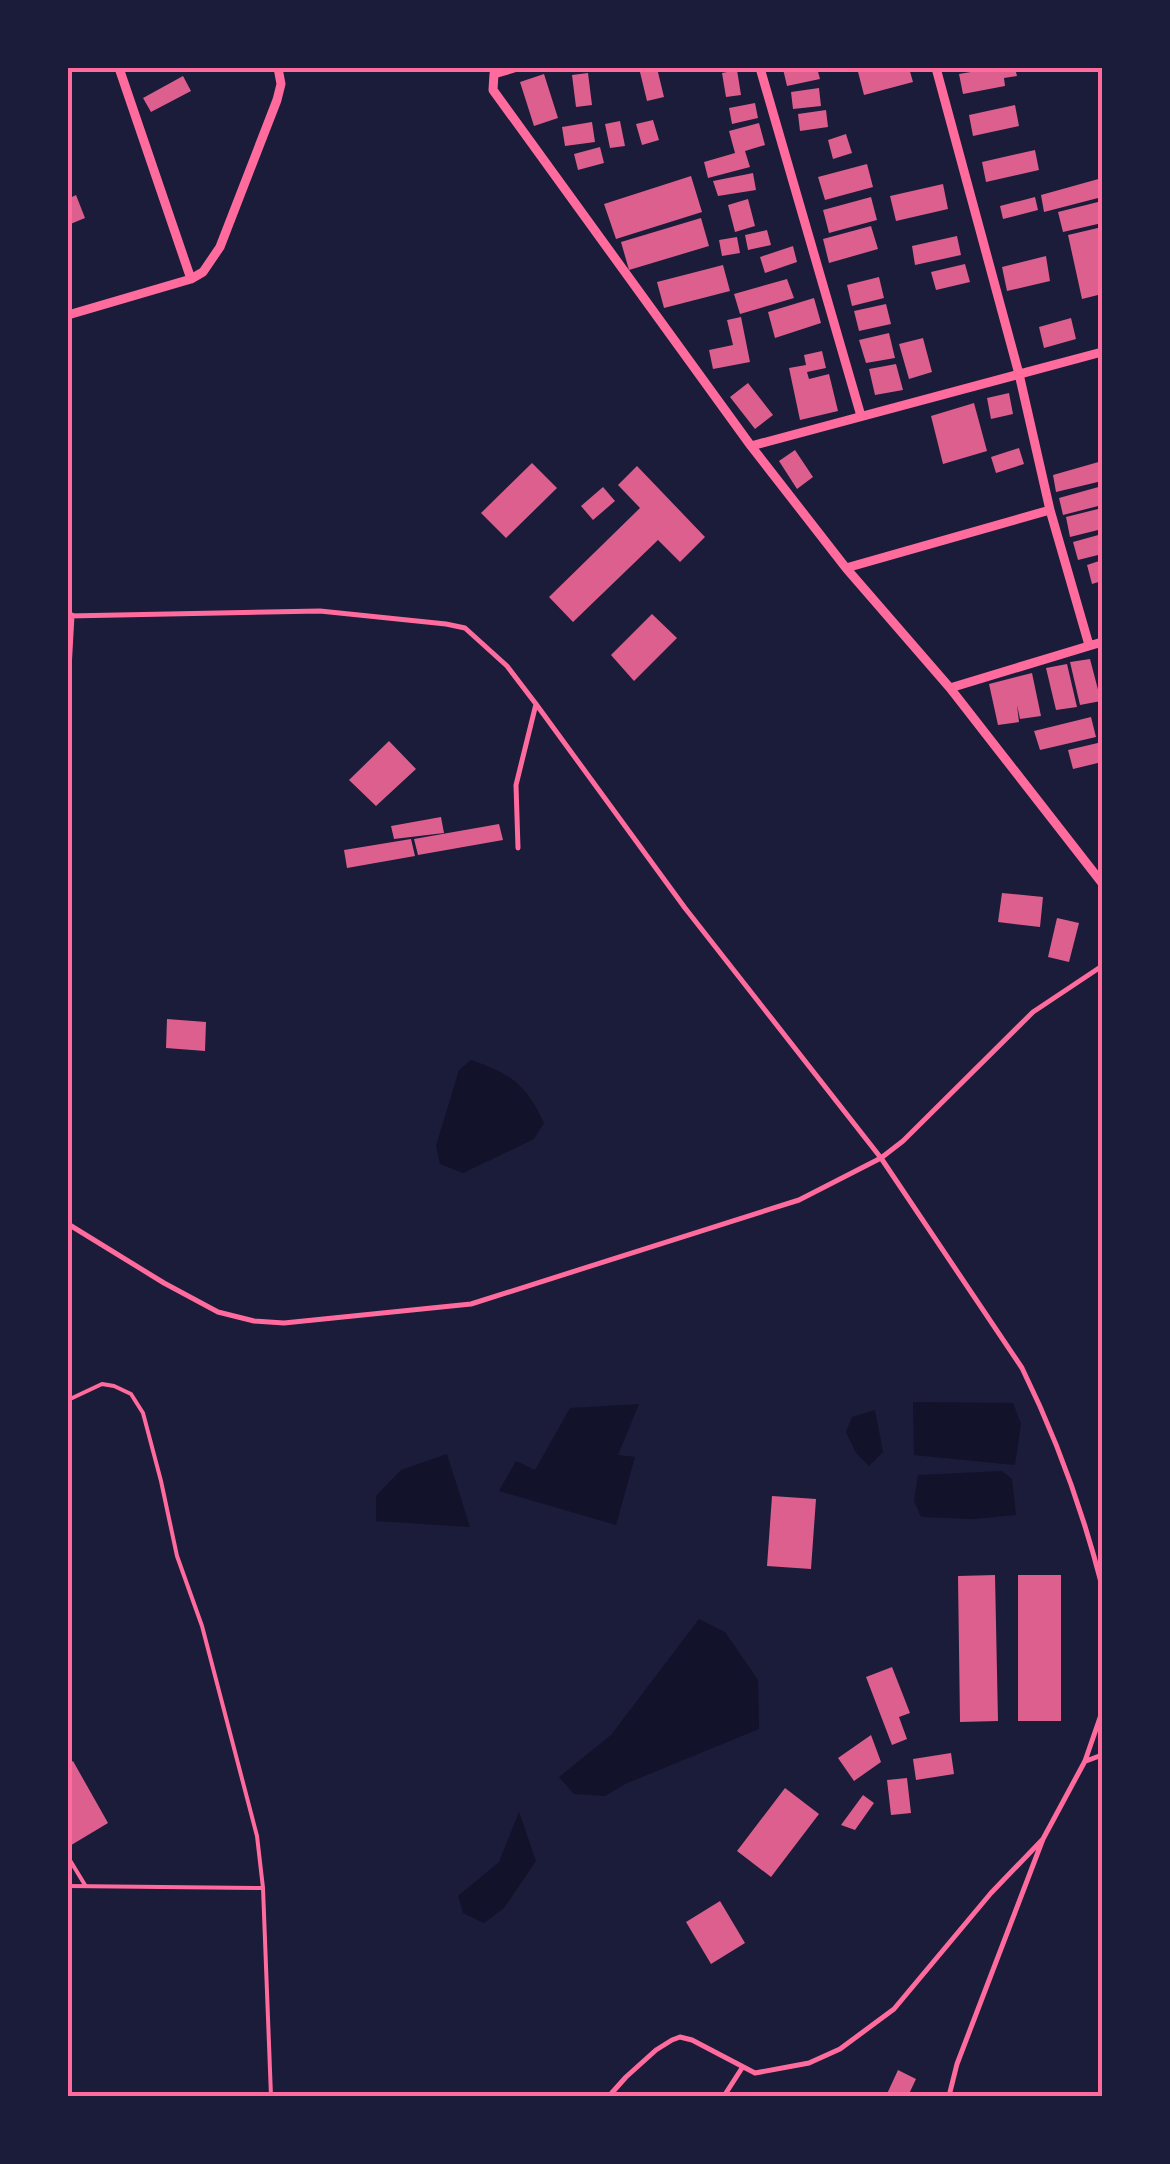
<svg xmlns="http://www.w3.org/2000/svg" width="1170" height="2164" font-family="'Nunito Sans',sans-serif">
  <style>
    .water { fill: #12122b }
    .building { fill: #dd5f8e }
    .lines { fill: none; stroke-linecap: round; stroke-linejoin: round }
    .path { stroke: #ff6b9d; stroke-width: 4 }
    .service { stroke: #ff6b9d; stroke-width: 5 }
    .minor { stroke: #ff6b9d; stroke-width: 9 }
    .neatline { fill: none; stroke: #ff6b9d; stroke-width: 4 }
  </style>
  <rect width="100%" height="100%" fill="#1b1b3a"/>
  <path class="water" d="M471,1060C511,1074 526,1084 544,1123L534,1139L463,1173L440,1164L436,1146L459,1070Z
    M913,1402L1013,1403L1021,1424L1015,1465L914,1455Z
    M639,1404L618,1455L635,1457L616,1525L499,1491L516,1461L535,1470L570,1408Z
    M875,1410L883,1452L869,1466L856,1453L846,1432L852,1417Z
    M447,1454L470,1527L376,1521V1496L401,1470Z
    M1002,1471L1012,1479L1016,1515L974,1519L921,1517L914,1501L918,1475Z
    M699,1619L725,1632L758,1680L759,1729L625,1784L605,1796L574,1794L559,1777L611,1735Z
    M519,1812L536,1861L504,1908L484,1923L463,1913L458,1896L499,1862Z"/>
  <path class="building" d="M639,68H657L664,97L647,101Z
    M791,68H817L820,79L787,86L783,69Z
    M857,68H909L913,82L864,95Z
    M994,68H1015L1017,76L1004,78L1005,86L963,94L959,74Z
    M737,70L741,95L726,97L722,73Z
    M588,73L592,105L576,107L572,75Z
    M544,74L558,118L534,126L520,82Z
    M183,76L191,91L151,112L143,98Z
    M819,88L821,106L793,109L791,92Z
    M755,103L758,118L732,124L729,108Z
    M1015,105L1019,126L973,136L969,115Z
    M826,110L828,127L800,131L798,114Z
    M653,120L659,140L642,145L636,124Z
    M620,121L625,146L610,148L605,124Z
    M592,122L595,142L565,146L562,127Z
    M759,123L765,145L745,151L750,167L708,178L704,162L735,153L729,131Z
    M846,134L852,153L833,159L828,140Z
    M600,147L604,163L578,170L574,154Z
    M1035,150L1039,170L986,182L982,162Z
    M867,164L873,187L825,200L818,177Z
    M753,173L756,190L718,196L713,181Z
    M691,176L702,212L616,239L604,204Z
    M1102,178V197L1044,212L1041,195Z
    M943,184L948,209L896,221L890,196Z
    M76,195L85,218L68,225V199Z
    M871,197L877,220L829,233L823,210Z
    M1035,197L1038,210L1003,219L1000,206Z
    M748,199L755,226L735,232L728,205Z
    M1102,201V223L1063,232L1058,212Z
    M701,218L709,246L629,270L621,242Z
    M871,226L878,249L829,263L823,239Z
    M1102,227V294L1082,299L1068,235Z
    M767,230L771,245L748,250L745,235Z
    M957,236L961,255L915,265L912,246Z
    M737,237L740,253L722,256L719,240Z
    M793,246L797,262L765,273L760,257Z
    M1046,256L1050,281L1007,291L1002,267Z
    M965,264L970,282L936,290L931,272Z
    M723,265L730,291L664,308L657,282Z
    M879,277L884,298L852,306L847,285Z
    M787,279L794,298L740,314L734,294Z
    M814,298L821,323L775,338L768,312Z
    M886,304L891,324L859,331L854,311Z
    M741,317L750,362L713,369L709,350L733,345L727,320Z
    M1071,318L1076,339L1044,348L1039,327Z
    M889,333L895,358L866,363L859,340Z
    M923,338L932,372L909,379L899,344Z
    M822,351L826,368L807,372L809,379L829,374L838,411L800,420L789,368L806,365L804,355Z
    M896,364L903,390L875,395L869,369Z
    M748,383L773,415L755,429L730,397Z
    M1009,393L1013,414L991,419L987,398Z
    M974,403L987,451L943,464L931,416Z
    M1019,448L1024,464L996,473L991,457Z
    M795,450L813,477L797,489L779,461Z
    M1102,461V481L1056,492L1053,475Z
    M532,463L557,488L506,538L481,513Z
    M637,466L705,537L680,562L658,540L573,622L549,597L640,508L618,485Z
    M1102,486V505L1063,515L1059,498Z
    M603,487L615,501L593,520L581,506Z
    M1102,508V529L1070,537L1066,517Z
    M1102,534V554L1078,560L1073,542Z
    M1102,560V581L1092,584L1087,565Z
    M652,614L677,638L634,681L611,655Z
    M1090,659L1101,701L1080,705L1070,662Z
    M1067,664L1077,707L1056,710L1046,668Z
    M1032,673L1041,716L1020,719L1017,705L1019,722L998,725L989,684Z
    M1091,717L1096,737L1040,750L1034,731Z
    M389,741L416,769L376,806L349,780Z
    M1102,742V762L1073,769L1068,750Z
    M441,817L444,833L394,839L391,826Z
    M499,824L503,840L418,855L414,839Z
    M411,839L415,856L347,868L344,850Z
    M1002,893L1043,897L1040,927L998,922Z
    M1057,918L1079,923L1069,962L1048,957Z
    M167,1019L206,1022L205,1051L166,1048Z
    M772,1496L816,1499L811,1569L767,1566Z
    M995,1575L998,1721L960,1722L958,1576Z
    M1018,1575H1061V1721H1018Z
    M892,1667L910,1713L899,1717L907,1739L892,1745L866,1677Z
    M871,1735L881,1762L854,1781L838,1758Z
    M951,1753L954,1774L916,1780L913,1759Z
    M73,1761L108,1823L68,1847V1764Z
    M907,1778L911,1813L891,1815L887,1780Z
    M785,1788L819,1814L771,1877L737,1851Z
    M863,1795L874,1803L855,1830L841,1825Z
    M720,1901L745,1943L711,1964L686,1922Z
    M898,2070L916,2079L908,2096H886Z"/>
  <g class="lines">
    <path class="path" d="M68,1400L102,1384L114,1386L131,1394L143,1413L161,1481L177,1556L202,1626L257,1836L263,1888L271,2096
      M68,1857L85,1885
      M68,1886L263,1888"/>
    <path class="service" d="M68,616L320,611L446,624L465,628L507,666L536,704L685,908L881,1158L1022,1368C1056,1437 1083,1512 1102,1586
      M68,687L72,615
      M518,848L516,785L536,704
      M68,1224L164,1283L218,1312L254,1321L284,1323L471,1304L799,1200L881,1158L903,1141L1033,1012L1102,966
      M1086,1761L1102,1755
      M609,2096L626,2077L656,2050L672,2040L680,2037L692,2040L755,2073L809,2063L840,2049L894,2009L991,1893L1043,1839
      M724,2096L742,2068
      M949,2096L957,2064L1043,1839L1085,1761L1102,1712"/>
    <path class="minor" d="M119,68L191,279
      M514,68L494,74L493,90L751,446L846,568L950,688L1102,883
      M760,68L861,416
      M936,68L1019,374L1050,510L1089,645
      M68,315L191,279L203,272L220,247L277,100L281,84L278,68
      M751,446L1102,352
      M846,568L1050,510
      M950,688L1102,642"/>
  </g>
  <rect width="1170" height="2164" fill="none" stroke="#1b1b3a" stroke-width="140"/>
  <rect x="70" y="70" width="1030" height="2024" class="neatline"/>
</svg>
